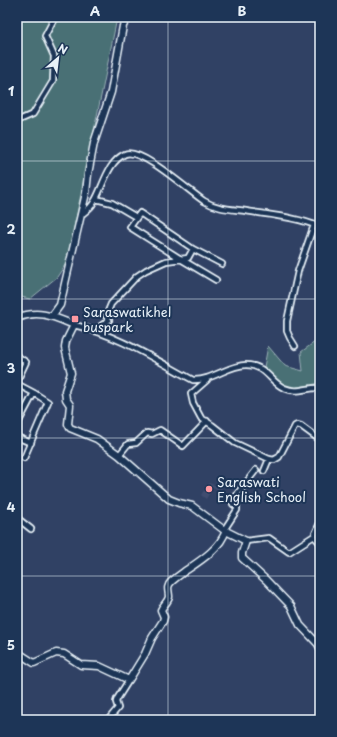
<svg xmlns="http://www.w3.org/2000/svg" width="337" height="737" font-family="'Playpen Sans',sans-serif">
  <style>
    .built { fill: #404d70 }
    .green { fill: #4a7074; stroke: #99b0b6 }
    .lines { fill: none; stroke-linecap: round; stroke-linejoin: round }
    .street-casing { stroke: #e8f1f8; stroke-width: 8 }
    .secondary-casing { stroke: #e8f1f8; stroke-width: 9 }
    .street { stroke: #1d3557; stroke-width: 4.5 }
    .secondary { stroke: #1d3557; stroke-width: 6 }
    .grid { fill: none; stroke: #e8f1f8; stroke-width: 1; stroke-opacity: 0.55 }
    .poi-dot { fill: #ff9aa2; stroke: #1d3557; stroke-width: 1.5 }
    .labels { text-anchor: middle; stroke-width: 4; stroke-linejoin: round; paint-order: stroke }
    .poi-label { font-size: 13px; fill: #e8f1f8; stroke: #1d3557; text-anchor: start }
    .neatline { fill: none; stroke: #e8f1f8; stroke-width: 1.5 }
    .grid-label { font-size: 13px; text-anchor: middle; font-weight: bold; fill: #e8f1f8 }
  </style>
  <rect width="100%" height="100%" fill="#304164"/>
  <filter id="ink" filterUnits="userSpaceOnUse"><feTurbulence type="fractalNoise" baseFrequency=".025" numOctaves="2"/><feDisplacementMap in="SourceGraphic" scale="8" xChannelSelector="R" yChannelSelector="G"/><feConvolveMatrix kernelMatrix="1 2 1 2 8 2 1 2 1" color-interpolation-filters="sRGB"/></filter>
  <g filter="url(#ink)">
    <path class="built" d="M220,480L224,483L220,491L213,487L206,499L201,495L209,483L217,486Z"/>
    <path class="green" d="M17,17H126L116,23L67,262L57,277L30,299L17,296Z
      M319,339L320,383L294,388L283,385L264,367L268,346L285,366L303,371L301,352Z"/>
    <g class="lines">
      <g class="street-casing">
        <path id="street" d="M17,121L33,114L53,81L54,56L45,36L55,17
          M96,199L112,203L136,217
          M81,215C86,211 91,208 94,202C103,188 107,162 125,154C141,147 190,192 204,201C217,209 231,209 246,211C270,215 297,217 320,227
          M216,280L179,258L130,227L140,213L193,249L222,264
          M74,325C116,334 156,360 193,380C212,381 228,365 246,365C266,365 270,382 284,388C298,394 307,387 320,388
          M94,331L109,320L106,316L111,304L137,276L146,270L166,261L188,258L193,249
          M295,346L290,338L287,331V321L298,271L314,225
          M17,356L26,362L17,381
          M207,380L191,394L193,403L201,418L212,425L235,443L269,459L274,460L279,457L295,426L297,425L301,426L320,440
          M17,384L34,393L17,425
          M17,437L31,443
          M119,455L128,444L136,443L147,433L152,434L160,430L183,446L207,421
          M24,458L48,402L34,393
          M264,471L269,459
          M17,518L31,529
          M224,530L237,510V507L233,504L238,493L256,470
          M314,536L320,523
          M246,541L269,538L289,552L314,536L320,543
          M108,720L118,708L116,702L117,699L129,680"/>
      </g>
      <g class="secondary-casing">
        <path id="secondary" d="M52,316L60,305L86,193L88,174L94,143L111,92L123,26L126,20L131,17
          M17,318C39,309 54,317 74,325L66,341L65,348L71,373L65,391L66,399L70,405L68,424L70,428L97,439L119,455L169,499L179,503L192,506L224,530L246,541L242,553V558L266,580L291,606L300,625L318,644L320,648
          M17,652L34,663L56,653L64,654L81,665L99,666L129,680L145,654L152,638L163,621L164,617L161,610C163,605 168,602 169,597C169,591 166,587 171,582C175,578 180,575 185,571C200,561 221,548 226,530"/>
      </g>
      <use href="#street" class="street"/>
      <use href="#secondary" class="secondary"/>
    </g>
  </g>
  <path class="grid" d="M168,17V720M17,161H320M17,299H320M17,438H320M17,576H320"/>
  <g class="poi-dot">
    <rect x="71" y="315" width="8" height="8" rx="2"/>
    <circle cx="209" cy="489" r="4"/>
  </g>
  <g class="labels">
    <g class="poi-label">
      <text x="83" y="317">Saraswatikhel<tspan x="83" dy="15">buspark</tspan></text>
      <text x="217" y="487">Saraswati<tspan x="217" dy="15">English School</tspan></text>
    </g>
  </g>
  <rect width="337" height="737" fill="none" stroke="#1d3557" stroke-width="44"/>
  <g transform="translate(58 58) rotate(28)" stroke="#1d3557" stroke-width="3" paint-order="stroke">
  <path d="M0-3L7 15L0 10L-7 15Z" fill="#e8f1f8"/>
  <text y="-6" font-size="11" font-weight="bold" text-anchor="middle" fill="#e8f1f8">N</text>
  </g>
  <rect x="22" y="22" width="293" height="693" class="neatline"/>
  <g class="grid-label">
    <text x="95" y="16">A</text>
    <text x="242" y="16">B</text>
    <text x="11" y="96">1</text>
    <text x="11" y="234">2</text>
    <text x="11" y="373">3</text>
    <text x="11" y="512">4</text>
    <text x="11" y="650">5</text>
  </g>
</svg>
